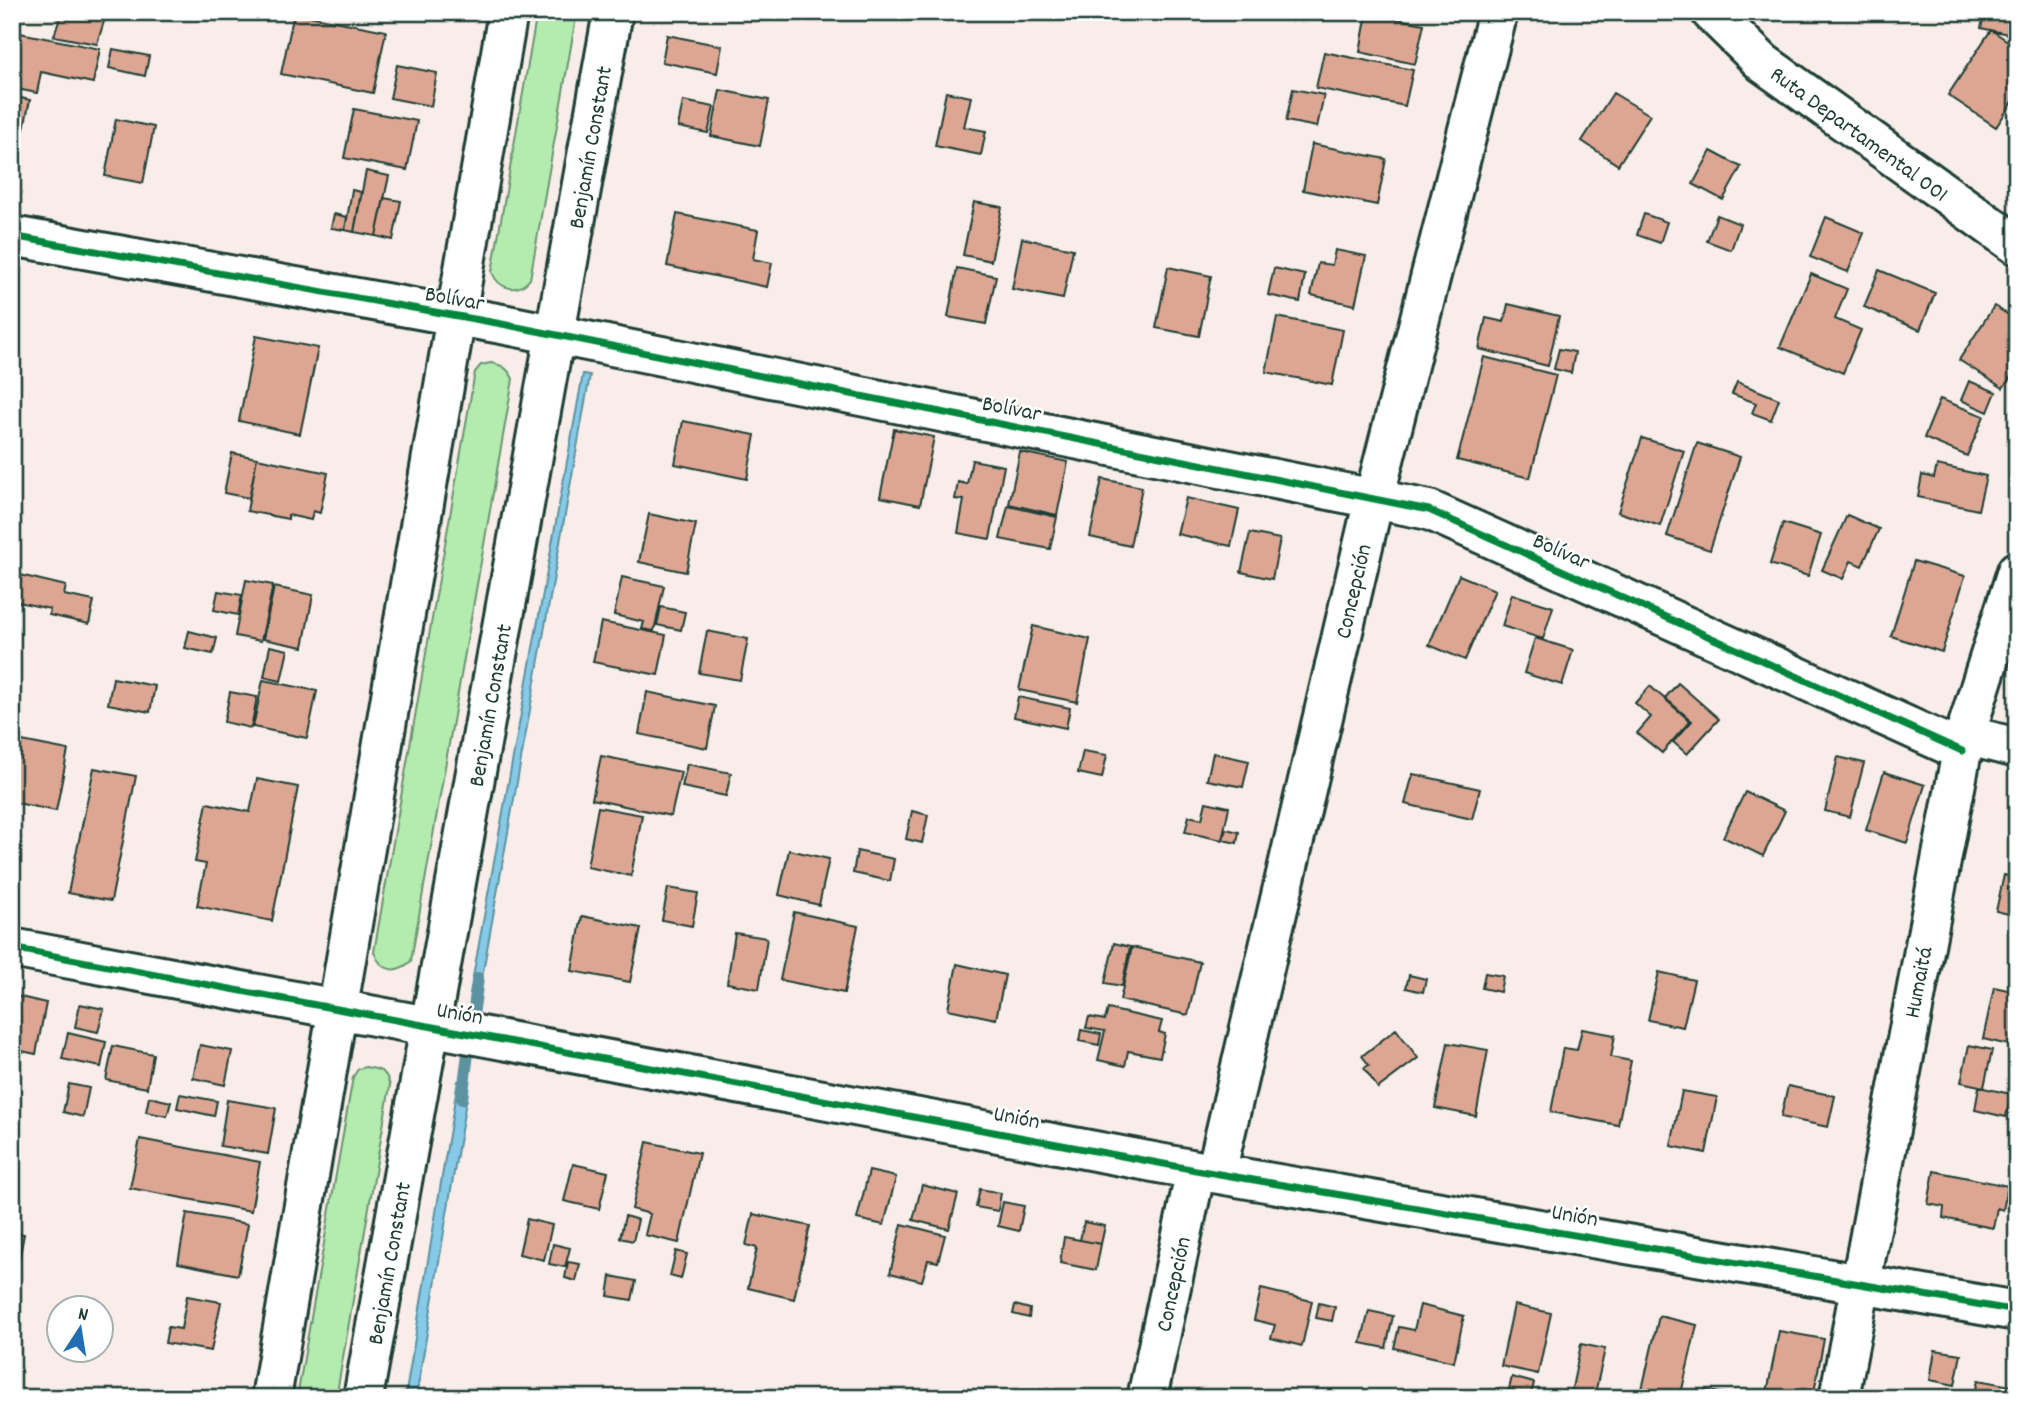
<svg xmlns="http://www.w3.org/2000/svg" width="2029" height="1410" font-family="Dekko,sans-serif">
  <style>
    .green { fill: #b4ecaf; stroke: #6a9472; stroke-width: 2 }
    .water { fill: #86cae8; stroke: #5d92a0; stroke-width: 2 }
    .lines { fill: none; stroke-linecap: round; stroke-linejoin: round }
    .stream { stroke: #5d92a0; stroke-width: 12 }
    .building { fill: #dca692; stroke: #1f3d34; stroke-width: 2 }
    .minor-casing { stroke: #1f3d34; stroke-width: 44 }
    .minor { stroke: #fff; stroke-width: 38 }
    .cycleway-casing { stroke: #fff; stroke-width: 11 }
    .cycleway { stroke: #00873e; stroke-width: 7 }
    .labels { text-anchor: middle; stroke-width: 5; stroke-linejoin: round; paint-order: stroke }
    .street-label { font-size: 23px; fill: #1f3d34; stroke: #fff }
  </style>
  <rect width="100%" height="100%" fill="#f8ede9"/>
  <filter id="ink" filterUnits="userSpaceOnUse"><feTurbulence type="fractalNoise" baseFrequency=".0143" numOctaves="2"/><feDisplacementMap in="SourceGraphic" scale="14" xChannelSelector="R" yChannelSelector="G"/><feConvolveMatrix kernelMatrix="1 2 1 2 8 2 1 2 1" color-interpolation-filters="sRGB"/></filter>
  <g filter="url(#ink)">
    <path class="green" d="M537,12H577L530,279C518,294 499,290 492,272Z
      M491,363C502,365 508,368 513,379L411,961C396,975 381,971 374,952L475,372L481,365Z
      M366,1067C381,1070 386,1070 390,1086L336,1398H297L353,1077L358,1069Z"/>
    <path class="water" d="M583,374L590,375L479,994L470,993Z
      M458,1081L469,1083L416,1398H405Z"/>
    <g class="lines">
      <path class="stream" d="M462,1099L478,978"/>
    </g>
    <path class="building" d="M62,12H78L105,18L97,44L54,36Z
      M1985,12H2017V36L1981,28Z
      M294,13L386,31L373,93L281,74Z
      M1367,13L1424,24L1415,64L1360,52Z
      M1991,30L2017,47V95L1996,127L1948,95Z
      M15,32L100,49L93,83L41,72L37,93L12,88V45Z
      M667,35L722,46L717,73L662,62Z
      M113,49L149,56L145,76L109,68Z
      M1324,52L1413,70L1405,106L1316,88Z
      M397,65L437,73L431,106L390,98Z
      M1293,89L1324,95L1317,127L1286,121Z
      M720,90L769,100L760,146L711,136Z
      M946,92L971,97L964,127L986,131L981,155L935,146Z
      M1613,93L1650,115L1618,165L1582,141Z
      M12,96L30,100L17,161L12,160Z
      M683,101L714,107L708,133L678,127Z
      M354,109L417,121L407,170L344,158Z
      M116,119L154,127L143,183L105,176Z
      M1312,144L1386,159L1377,205L1303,190Z
      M1711,151L1741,167L1723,200L1693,184Z
      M366,171L389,176L376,236L354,232Z
      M352,190L361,192L354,232L345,230Z
      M384,198L401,201L393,240L376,236Z
      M974,202L1002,207L991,261L963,255Z
      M334,214L347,217L345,230L331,228Z
      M677,214L758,230L753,259L772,263L767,287L667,266Z
      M1644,214L1667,222L1660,243L1637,235Z
      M1717,215L1740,224L1731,250L1707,241Z
      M1826,217L1864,233L1848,272L1810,257Z
      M1022,238L1073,249L1063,299L1012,289Z
      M1335,250L1366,256L1355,305L1311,295L1318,263L1332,265Z
      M1168,267L1211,276L1199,336L1156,328Z
      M957,268L996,276L986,324L948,317Z
      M1274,268L1305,275L1300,302L1268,295Z
      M1879,270L1935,293L1920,330L1864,307Z
      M1811,274L1847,289L1835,319L1861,330L1843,373L1780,347Z
      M1508,304L1559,316L1548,366L1479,349L1486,318L1504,322Z
      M1994,306L2017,320V368L2003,388L1959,360Z
      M1277,317L1343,330L1332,385L1266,372Z
      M256,336L318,348L300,434L239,421Z
      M1559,349L1575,352L1571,373L1554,369Z
      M1484,357L1556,375L1530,478L1457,460Z
      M1969,381L1996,392L1988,412L1961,400Z
      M1737,382L1779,399L1771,420L1752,413L1756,403L1732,394Z
      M1940,399L1984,416L1967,456L1924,438Z
      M683,421L755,435L747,479L675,464Z
      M894,429L934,437L920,505L880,497Z
      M1642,438L1684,451L1660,526L1618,512Z
      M1697,443L1740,457L1710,550L1667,536Z
      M1020,452L1068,462L1057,515L1009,504Z
      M232,453L257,458L249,498L224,493Z
      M257,458L328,473L320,513L313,511L311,520L288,515V519L247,511Z
      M972,460L1004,466L990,539L958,533L964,500L955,499L958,482L967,484Z
      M1937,465L1986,476L1978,510L1918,497L1922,475L1934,478Z
      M1102,479L1142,487L1130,546L1090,537Z
      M1186,498L1239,510L1231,546L1177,534Z
      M1008,506L1057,517L1050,549L1000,539Z
      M649,514L696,524L686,572L639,562Z
      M1847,515L1879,529L1862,566L1851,561L1843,579L1822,570Z
      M1783,523L1821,535L1808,576L1770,564Z
      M1250,533L1280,539L1272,579L1241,572Z
      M1914,561L1965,576L1942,652L1891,636Z
      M20,575L66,586L64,595L94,601L89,624L49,615L50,609L14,601Z
      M1459,575L1495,590L1465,660L1429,645Z
      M622,577L664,586L654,631L642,629L644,622L614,615Z
      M246,580L273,585L261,641L235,636Z
      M274,587L313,595L303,647L263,639Z
      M218,591L242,595L238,615L214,610Z
      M1512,594L1553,607L1543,639L1502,626Z
      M661,607L685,612L681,630L657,625Z
      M601,622L666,635L658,675L593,662Z
      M1033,626L1090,639L1077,702L1019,690Z
      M189,631L217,638L213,654L185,648Z
      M707,631L748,639L740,680L699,673Z
      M1535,638L1573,650L1562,685L1524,673Z
      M270,646L288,650L281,681L264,677Z
      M113,678L155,686L150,712L108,704Z
      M263,680L317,691L307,738L253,727Z
      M1678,683L1719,719L1687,754L1673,742L1692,721L1665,698Z
      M1650,686L1690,721L1662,753L1637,733L1651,717L1635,703Z
      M230,692L257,697L251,728L224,722Z
      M647,692L715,706L707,748L639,734Z
      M1018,697L1070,708L1066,728L1014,717Z
      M12,739L68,750L56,811L12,802Z
      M1083,751L1107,755L1102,778L1078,773Z
      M1213,753L1249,761L1243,787L1207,780Z
      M601,756L681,772L671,816L592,799Z
      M1838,757L1864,763L1850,817L1825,811Z
      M687,764L731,773L726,796L682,787Z
      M94,768L136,776L111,901L68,893Z
      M1884,772L1925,785L1907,843L1866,830Z
      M1413,774L1480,789L1472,819L1405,804Z
      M257,779L298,787L272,921L197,906L206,864L195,862L207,803L250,812Z
      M1745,792L1785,811L1763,856L1723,837Z
      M1206,802L1229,807L1222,840L1185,832L1189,816L1202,819Z
      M598,807L642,815L631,876L587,867Z
      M912,811L928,815L922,843L906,839Z
      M1226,829L1239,832L1237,843L1223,840Z
      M789,850L829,859L819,905L779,895Z
      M857,851L894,859L890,881L853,873Z
      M2004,875L2017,878V916L1996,911Z
      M668,888L698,893L692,926L662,920Z
      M794,912L858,926L844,993L780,980Z
      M582,916L641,928L630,982L572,971Z
      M735,933L767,938L759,989L727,983Z
      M1114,943L1130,947L1122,986L1105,983Z
      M1132,947L1200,962L1188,1015L1120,1000Z
      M957,964L1005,975L996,1019L948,1009Z
      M1659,972L1694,980L1683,1027L1648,1020Z
      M1485,973L1503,976L1500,992L1482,988Z
      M1409,975L1426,979L1423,992L1406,988Z
      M1994,987L2017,992V1047L1983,1039Z
      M12,995L46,1003L36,1054L12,1049Z
      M80,1004L104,1009L98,1032L75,1027Z
      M1108,1009L1162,1021L1159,1032L1165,1034L1160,1057L1128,1051L1125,1066L1098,1060L1105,1031L1086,1028L1089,1017L1105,1020Z
      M1396,1029L1418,1058L1378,1088L1364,1068L1369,1065L1362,1056Z
      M1582,1029L1615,1035L1611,1057L1631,1061L1618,1125L1551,1112L1563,1048L1577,1050Z
      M1081,1030L1101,1034L1099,1045L1079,1041Z
      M68,1033L106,1042L101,1067L62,1059Z
      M1448,1043L1488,1050L1476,1116L1435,1108Z
      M200,1045L232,1051L225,1085L193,1078Z
      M1969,1045L1992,1050L1984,1087L1961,1082Z
      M113,1046L153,1054L147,1088L106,1080Z
      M69,1084L89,1088L83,1117L63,1112Z
      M1788,1086L1835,1096L1828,1127L1781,1117Z
      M1979,1087L2011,1094L2006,1117L1975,1110Z
      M1682,1091L1717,1097L1706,1153L1671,1146Z
      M180,1094L217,1101L214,1116L177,1108Z
      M149,1097L171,1102L167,1116L146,1112Z
      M227,1100L276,1108L268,1154L220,1146Z
      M140,1139L260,1162L251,1211L130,1188Z
      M647,1142L699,1153L679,1243L645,1235L650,1214L632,1209Z
      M573,1164L608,1172L599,1209L564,1201Z
      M869,1171L896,1177L884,1225L857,1219Z
      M1934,1171L2008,1186L2003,1210L1997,1208L1993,1228L1943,1218L1944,1207L1928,1204Z
      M922,1185L958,1194L949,1229L913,1220Z
      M980,1189L1001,1193L998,1211L976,1207Z
      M1003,1202L1024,1206L1019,1231L998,1226Z
      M187,1213L248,1224L238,1275L178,1263Z
      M753,1214L810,1226L794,1299L748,1288L757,1248L746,1245Z
      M625,1216L638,1220L633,1241L620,1238Z
      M527,1219L552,1225L544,1260L519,1254Z
      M1084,1222L1105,1226L1101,1244L1080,1240Z
      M902,1224L945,1235L938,1262L928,1260L922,1281L890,1273Z
      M12,1232L24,1234L15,1281L12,1280Z
      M1064,1237L1101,1244L1096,1270L1060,1263Z
      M553,1244L570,1248L565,1267L549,1264Z
      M676,1251L687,1254L681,1279L670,1276Z
      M568,1262L580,1264L576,1281L565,1278Z
      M611,1276L636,1281L632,1300L608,1296Z
      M1261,1289L1312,1301L1302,1346L1271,1338L1275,1325L1254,1320Z
      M187,1296L221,1302L211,1351L165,1343L168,1327L181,1329Z
      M1319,1303L1335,1307L1332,1321L1316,1318Z
      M1015,1305L1030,1309L1029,1318L1013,1314Z
      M1420,1305L1464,1316L1454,1362L1394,1348L1399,1327L1414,1330Z
      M1514,1305L1551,1313L1538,1374L1501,1366Z
      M1369,1311L1393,1316L1386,1348L1361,1343Z
      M1659,1316L1697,1325L1680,1398H1640Z
      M1779,1331L1824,1339L1813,1398H1766Z
      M1581,1344L1605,1349L1594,1398H1570Z
      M1935,1350L1961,1354L1955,1385L1930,1380Z
      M1512,1377L1534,1383L1530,1398L1507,1397Z
      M1978,1380L2017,1387V1398H1974Z
      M1705,1390L1744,1398H1704Z"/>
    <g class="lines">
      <g class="minor-casing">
        <path id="minor" d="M1711,12L1763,63L2017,245
          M12,236L502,324L1429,510L1962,751
          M1965,735L2017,748
          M12,948L1196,1170L2017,1311
          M1216,1173L1374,499L1498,12
          M271,1398L508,12
          M363,1398L613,12
          M1147,1398L1196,1170
          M1839,1398L1965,735L2017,571"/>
      </g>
      <use href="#minor" class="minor"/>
      <g class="cycleway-casing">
        <path id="cycleway" d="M12,236L502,324L1429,510L1962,751
          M12,948L1196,1170L2017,1311"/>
      </g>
      <use href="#cycleway" class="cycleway"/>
    </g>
  </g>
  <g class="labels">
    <g class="street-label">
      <text transform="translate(1860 133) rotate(36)" y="8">Ruta Departamental 001</text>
      <text transform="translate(589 147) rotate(-80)" y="8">Benjamín Constant</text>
      <text transform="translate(455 297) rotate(10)" y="8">Bolívar</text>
      <text transform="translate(1012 407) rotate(11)" y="8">Bolívar</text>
      <text transform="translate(1562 550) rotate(24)" y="8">Bolívar</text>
      <text transform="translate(1352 591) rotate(-77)" y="8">Concepción</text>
      <text transform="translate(489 705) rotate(-80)" y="8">Benjamín Constant</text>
      <text transform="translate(1917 982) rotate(-79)" y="8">Humaitá</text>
      <text transform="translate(460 1012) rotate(10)" y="8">Unión</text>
      <text transform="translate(1017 1116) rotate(11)" y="8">Unión</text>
      <text transform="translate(1575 1214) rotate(10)" y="8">Unión</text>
      <text transform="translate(388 1263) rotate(-80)" y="8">Benjamín Constant</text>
      <text transform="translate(1172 1284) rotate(-78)" y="8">Concepción</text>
    </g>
  </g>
  <rect width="2029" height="1410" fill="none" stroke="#fff" stroke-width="42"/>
  <rect x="21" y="21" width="1987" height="1368" fill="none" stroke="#1f3d34" stroke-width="2.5" filter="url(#ink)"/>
  <g transform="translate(80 1329) rotate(12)"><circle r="33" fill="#ffffff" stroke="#a5b1ae" stroke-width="2"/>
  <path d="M0-5L12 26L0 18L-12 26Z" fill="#1f6fb2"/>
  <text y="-10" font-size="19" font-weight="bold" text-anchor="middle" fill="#1f3d34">N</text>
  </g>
</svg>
